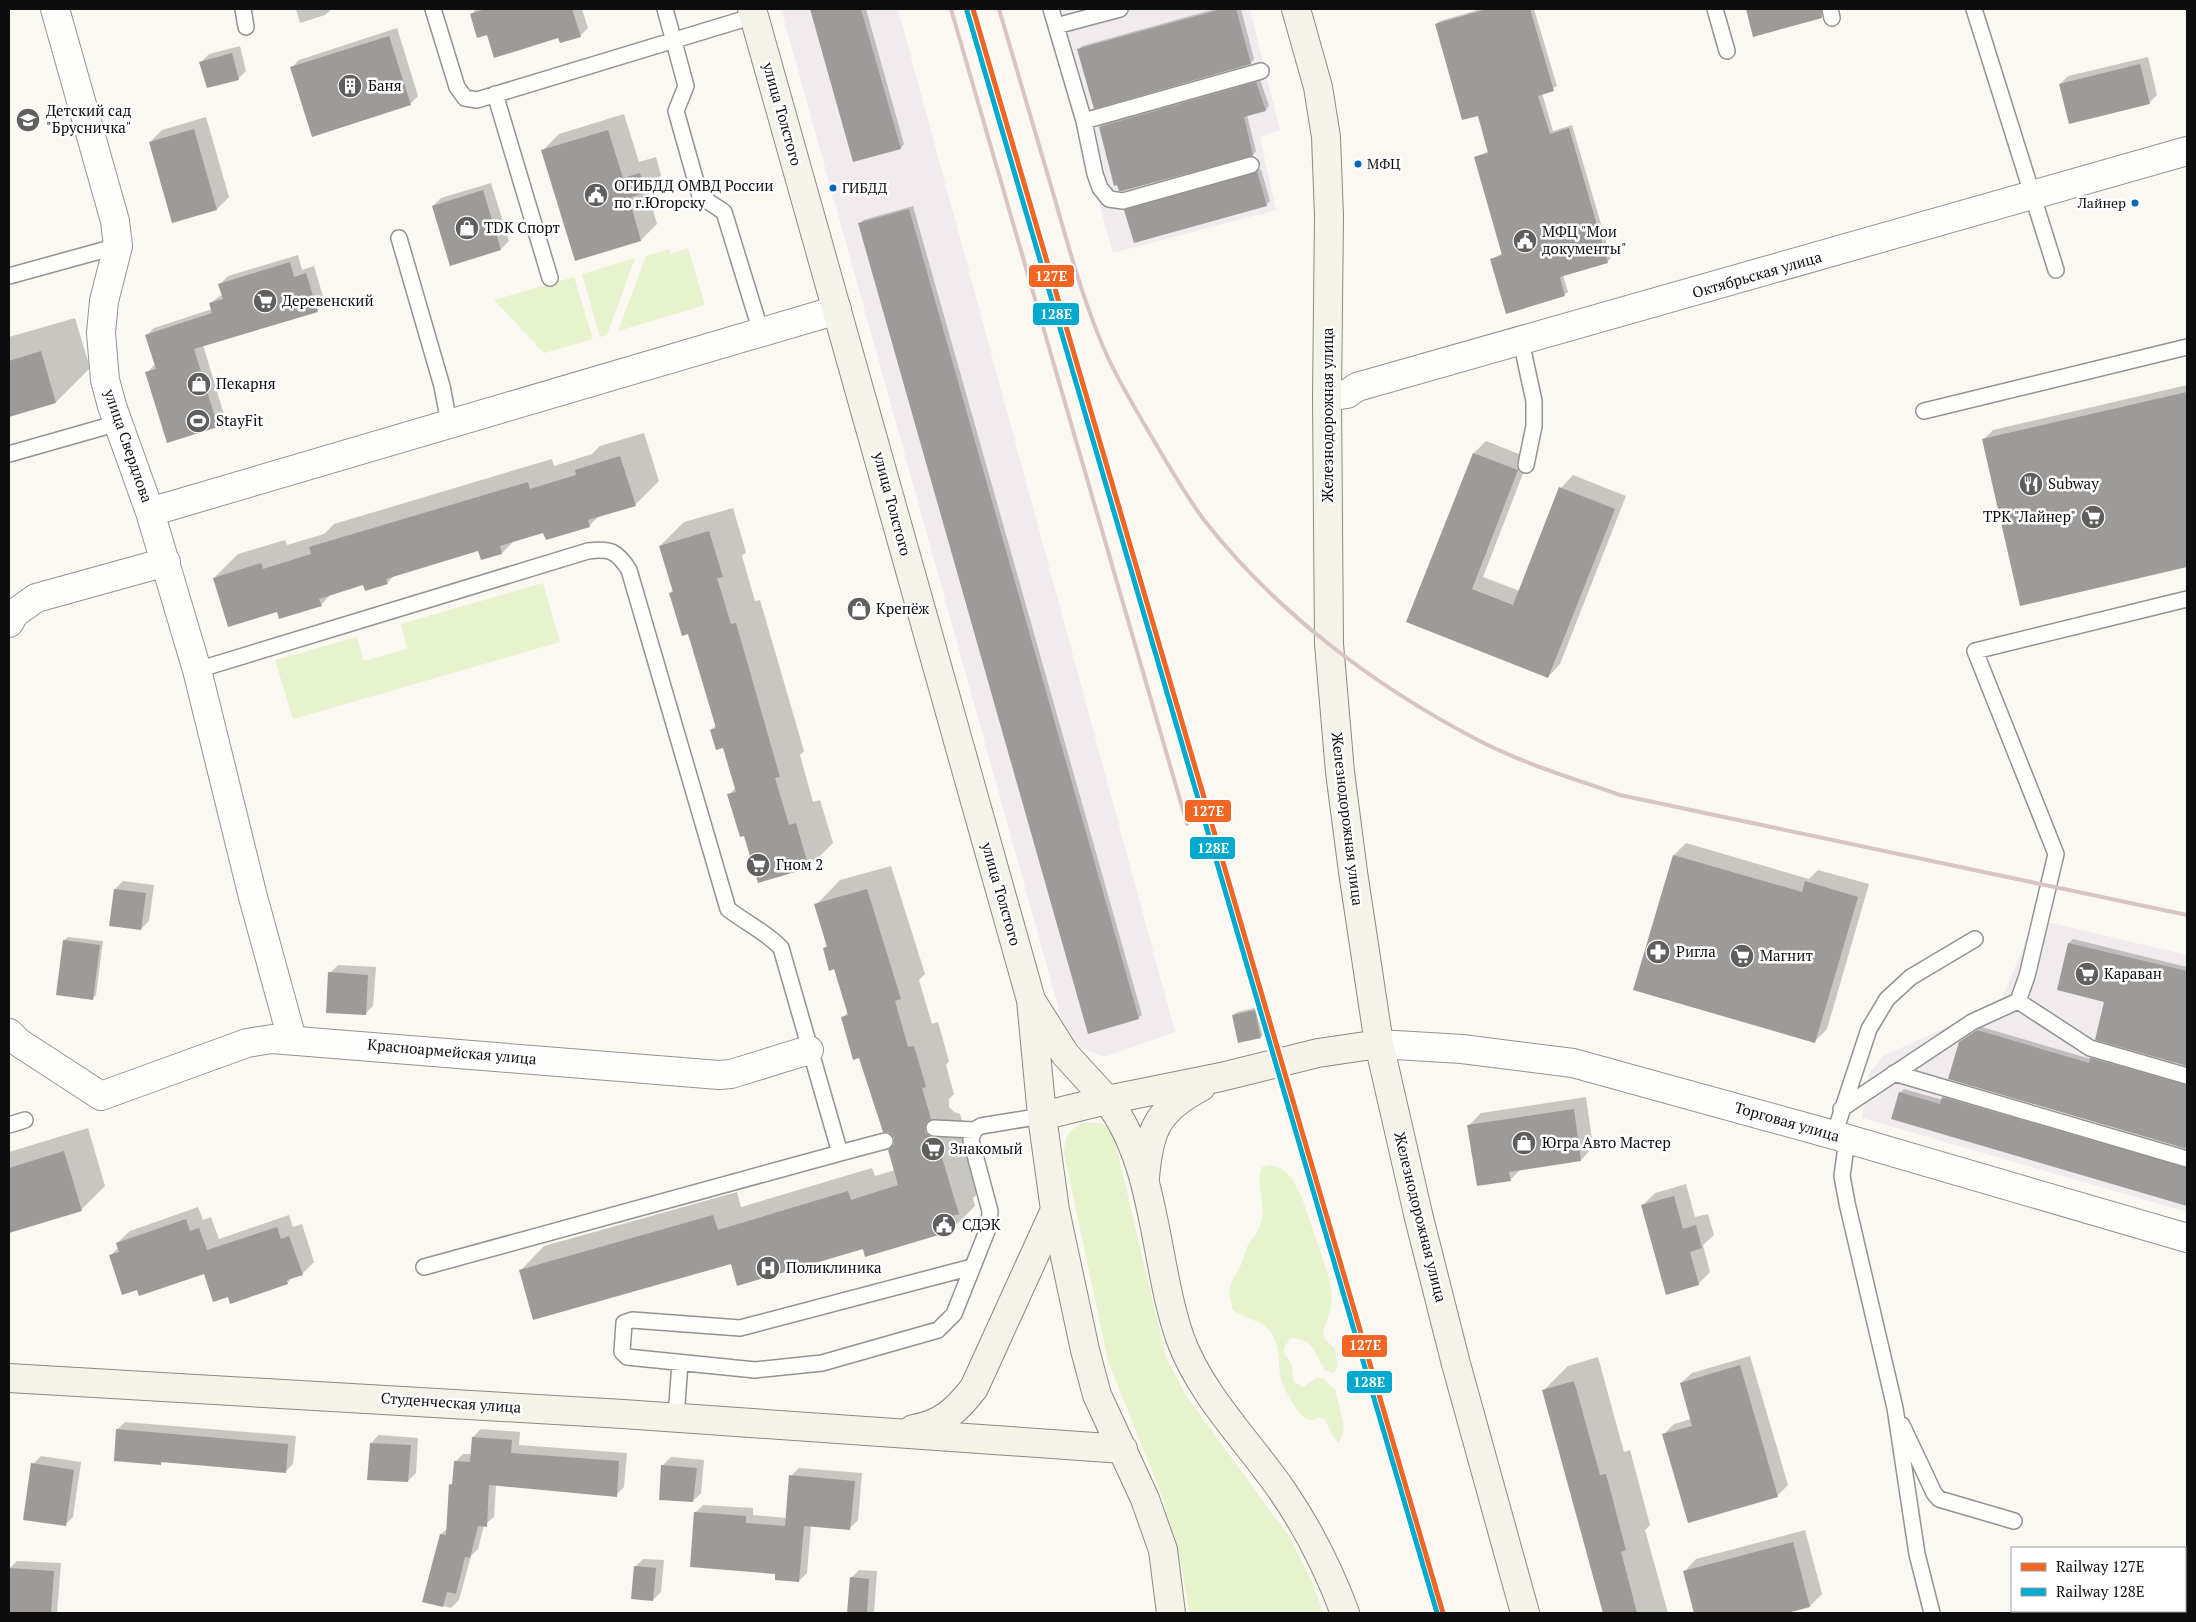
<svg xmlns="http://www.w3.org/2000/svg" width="2196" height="1622" font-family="'PT Serif',serif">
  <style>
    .industrial { fill: #f2ebee }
    .green { fill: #e7f2cf }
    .shadow { fill: #0003 }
    .building { fill: #9e9a97 }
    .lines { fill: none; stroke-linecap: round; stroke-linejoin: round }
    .lane-casing { stroke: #949390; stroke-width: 18 }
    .street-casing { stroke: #949390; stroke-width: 30 }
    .secondary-casing { stroke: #8b8986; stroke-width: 30 }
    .lane { stroke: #fefefd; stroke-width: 15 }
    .street { stroke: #fefefd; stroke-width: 28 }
    .secondary { stroke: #f5f2e8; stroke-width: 28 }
    .rail { stroke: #d8c3c5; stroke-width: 4 }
    .rail-1-casing { stroke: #fff; stroke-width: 9 }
    .rail-2-casing { stroke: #fff; stroke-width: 9 }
    .rail-1 { stroke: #f26522; stroke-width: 5 }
    .rail-2 { stroke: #00a9ce; stroke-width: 5 }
    .bus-dot { fill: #0065bd; stroke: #fff; stroke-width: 2 }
    .labels { text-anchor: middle; stroke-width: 5; stroke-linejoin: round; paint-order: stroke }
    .bus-label { font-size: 14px; fill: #0d0d0d; stroke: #fff; text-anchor: start }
    .poi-label { font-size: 15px; fill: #0d0d0d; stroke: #fff; text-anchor: start }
    .street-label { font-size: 15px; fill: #0d0d0d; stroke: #fff }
    .line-badge { stroke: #fff; stroke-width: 2 }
    .badge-label { font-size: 14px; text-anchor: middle; font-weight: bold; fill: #fff }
  </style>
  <rect width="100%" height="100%" fill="#fbf8f1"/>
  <path class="industrial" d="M781,9H898L1175,1032L1104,1057L1082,1048L1070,1037L1063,1024Z
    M1044,9H1250L1280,130L1260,137L1276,210L1113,253Z
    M2035,919L2187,955V1212L1862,1118L1869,1074L1883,1056L2000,1003Z"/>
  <path class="green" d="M688,248L705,305L618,331L646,256L669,249L671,254Z
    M635,258L607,335L600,337L582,274Z
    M574,277L593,339L544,353L494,300Z
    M543,583L560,642L293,719L275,660L357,637L364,661L407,649L401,624Z
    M1087,1122L1104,1124L1114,1137L1166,1357L1185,1394L1290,1538L1314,1586L1323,1613H1189L1182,1567L1162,1496L1108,1361L1064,1153C1065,1135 1070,1128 1087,1122Z
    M1270,1165L1280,1168L1291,1177L1302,1198L1329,1277L1332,1296L1331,1308L1323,1332L1325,1340L1334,1347L1336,1355L1338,1365L1334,1373L1325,1370C1314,1352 1314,1339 1290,1338L1284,1348L1285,1356C1296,1364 1290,1370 1294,1382L1303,1387L1316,1378H1323L1335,1390L1340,1408L1344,1430L1339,1443L1333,1437L1325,1420L1320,1417C1315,1419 1310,1422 1305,1418C1297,1412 1283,1388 1281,1379C1277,1363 1281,1349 1272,1334C1263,1320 1245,1319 1233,1310C1225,1286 1232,1284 1242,1263C1244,1257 1245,1250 1248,1245C1252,1239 1257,1234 1259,1228C1269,1205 1254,1189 1262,1167Z"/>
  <path class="shadow" d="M296,9H332L325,15L300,23Z
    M477,9H582L588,28L580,36L488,33L471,14Z
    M811,9H866L904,144L901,148L854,160Z
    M1215,9H1241L1254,59L1251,63L1094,107L1079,49L1082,46Z
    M1481,9H1534L1557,86L1542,93L1553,131L1572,125L1611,258L1607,262L1563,275L1568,292L1564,295L1492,259L1503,253L1475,157L1489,151L1478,114L1436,24L1440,21Z
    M1747,9H1827L1817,19L1754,36Z
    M397,28L418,96L410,104L291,68L299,60Z
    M240,46L246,71L238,79L201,62L209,54Z
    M2148,57L2157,95L2149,103L2060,84L2068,76Z
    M1260,79L1269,106L1266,110L1247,115L1256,151L1253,155L1100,127L1104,123Z
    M624,114L639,162L656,157L661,175L647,190L657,224L641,240L543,150L559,134Z
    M206,117L229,197L217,209L150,142L162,130Z
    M1261,169L1270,201L1266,205L1126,211L1129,207Z
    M491,183L509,241L501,249L451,264L433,206L441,198Z
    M913,206L1142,1015L1138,1018L860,224L863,220Z
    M298,255L302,270L314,266L325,303L317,311L203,345L225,418L217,426L147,373L155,364L146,336L154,328L212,309L210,303L223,294L220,284L228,276Z
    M75,318L90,368L56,402L9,416V337Z
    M2187,385V566L2021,605L1983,440L1993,430Z
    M644,433L659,481L635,505L599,516L589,526L544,531L514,541L502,553L479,550L395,575L387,583L364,584L332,593L321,605L278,610L214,578L238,554L285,540L287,545L324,534L334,524L552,459L554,466L592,454L600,446Z
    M1486,441L1529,458L1483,577L1520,591L1561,488L1573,475L1626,496L1560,664L1548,677L1408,622L1474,453Z
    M733,508L746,552L742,556L755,601L760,600L804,751L800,755L813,802L820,800L833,843L809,867L745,834L729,795L736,787L724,747L711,730L716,725L689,633L670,593L673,590L660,546L684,522Z
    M1686,843L1809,879L1818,870L1869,884L1827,1029L1815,1041L1674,855Z
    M891,866L925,974L919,980L932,1024L938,1022L949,1061L946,1065L954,1094L949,1099V1107L954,1112L960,1114L983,1189L973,1198L975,1206L951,1230L864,1247L732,1262L520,1271L544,1246L737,1192L741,1207L872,1168L875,1176L895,1170V1138L842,1018L848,1012L835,968L824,948L828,945L816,905L840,880Z
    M123,881L154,885L149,921L141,929L115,889Z
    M68,937L103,941L96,995L92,999L64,940Z
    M2073,939L2187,967V1065L2096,1039L2105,1001L2058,989L2069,943Z
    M338,965L376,967L373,1006L365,1014L330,973Z
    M1259,1007L1264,1033L1261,1037L1233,1016L1237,1012Z
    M1982,1027L2091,1059L2095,1055L2187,1081V1148L1949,1078L1964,1039Z
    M1904,1089L1943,1100L1948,1094L2187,1164V1205L1893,1118L1900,1093Z
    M1586,1097L1593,1147L1581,1160L1521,1169L1510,1180L1469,1125L1481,1113Z
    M88,1128L105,1186L81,1210L9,1231V1152Z
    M1686,1184L1695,1217L1708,1214L1714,1235L1703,1245L1710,1272L1698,1284L1643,1205L1655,1193Z
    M198,1207L203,1220L211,1217L219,1239L289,1215L293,1227L302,1224L314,1262L302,1274L293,1277L287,1283L228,1296L204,1273L138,1288L110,1256L119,1247L117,1243L130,1231Z
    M1750,1356L1788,1485L1777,1496L1664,1434L1674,1424L1691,1419L1681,1383L1692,1373Z
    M1598,1357L1624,1452L1630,1450L1650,1525L1645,1530L1668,1613H1604L1544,1390L1568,1366Z
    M125,1422L296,1436L293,1464L285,1472L163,1461L161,1463L117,1430Z
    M481,1429L520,1432L519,1445L627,1453L624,1487L616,1495L496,1484L494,1517L484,1525L478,1549L471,1556L459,1600L451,1608L424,1601L441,1534L448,1528L450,1485L453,1482L455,1462L463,1454H472L473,1437Z
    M379,1435L418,1438L416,1473L408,1481L371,1443Z
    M41,1456L81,1462L73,1517L65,1525L33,1464Z
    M671,1457L704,1460L701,1493L693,1501L663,1465Z
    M799,1468L862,1473L858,1520L850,1528L811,1525L807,1573L799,1581L776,1572L695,1513L703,1505L753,1508V1515L787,1518L791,1476Z
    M1805,1530L1822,1594L1810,1606L1782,1613H1695L1684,1572L1696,1559Z
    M643,1559L664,1560L661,1592L653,1600L635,1567Z
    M17,1561L61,1563L57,1613H9V1569Z
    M859,1570L877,1571L874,1613H848L851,1578Z"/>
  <path class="building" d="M486,9H572L581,37L560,43L558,38L494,58L487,35L477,38L470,14Z
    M810,9H861L901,149L853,162Z
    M1222,9H1236L1251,64L1094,109L1077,49Z
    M1487,9H1530L1554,91L1538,96L1550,134L1569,128L1608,263L1560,277L1565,296L1506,314L1490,259L1502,255L1474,157L1488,153L1478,116L1462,120L1435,24Z
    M1746,9H1821L1822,18L1753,37Z
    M389,36L411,105L312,137L290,67Z
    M232,53L239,80L207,88L199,62Z
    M2140,64L2150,104L2069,124L2059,84Z
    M1256,82L1266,111L1244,117L1253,156L1122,191H1119L1117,185L1114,186L1099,127Z
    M194,129L217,210L172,223L149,142Z
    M608,130L623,178L640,173L646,192L629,198L641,241L575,261L541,150Z
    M1257,172L1267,206L1134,243L1124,210Z
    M483,190L501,250L450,266L432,206Z
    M909,209L1139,1019L1088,1034L858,223Z
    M290,262L294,277L306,273L318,312L194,349L218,427L167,443L145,372L156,369L145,335L212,313L209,303L223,299L218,284Z
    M41,351L56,403L9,417V361Z
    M2187,392V567L2020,606L1982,439Z
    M1473,453L1518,470L1472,589L1513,605L1559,487L1615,509L1548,678L1406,622Z
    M620,456L636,506L588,520L590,527L546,540L543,533L500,546L502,554L481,560L478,551L386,579L388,584L365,591L363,585L319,599L322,606L279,619L277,612L228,627L213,578L261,563L263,569L311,554L309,547L528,482L530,489L576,475L575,470Z
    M709,531L723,577L717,578L731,624L736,623L780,777L775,778L789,825L796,823L809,868L758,883L744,836L740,837L727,794L736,792L723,748L716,750L710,730L716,728L688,634L682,636L669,593L673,592L659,546Z
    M1673,855L1802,892L1805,881L1858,897L1815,1043L1633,990Z
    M114,889L146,893L141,930L109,926Z
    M867,889L901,999L895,1001L908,1047L914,1046L926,1087L922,1088L931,1119L926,1123L925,1132L929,1136L936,1138L959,1214L948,1217L952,1231L865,1257L863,1249L737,1286L731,1264L533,1320L519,1270L713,1215L718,1230L848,1191L851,1200L898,1185L888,1150L894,1144V1138L888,1132H883L859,1058L853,1060L841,1017L848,1015L834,969L829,971L823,948L827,947L814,904Z
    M63,940L100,945L93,1000L56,995Z
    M2068,943L2187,971V1066L2095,1040L2104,1002L2057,990Z
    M328,972L368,975L366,1015L326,1013Z
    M1255,1010L1261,1038L1238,1043L1232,1015Z
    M1977,1030L2089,1063L2090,1058L2187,1085V1149L1948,1079L1959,1042Z
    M1899,1092L1940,1104L1942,1097L2187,1168V1206L1891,1119Z
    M1574,1109L1581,1161L1509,1172L1511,1181L1477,1186L1467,1125Z
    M64,1151L82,1211L9,1233V1168Z
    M1674,1196L1683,1229L1696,1225L1702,1248L1690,1252L1699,1285L1666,1295L1641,1205Z
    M186,1219L190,1231L199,1228L207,1250L277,1227L281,1239L289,1236L303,1275L287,1280L288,1284L230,1304L228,1297L213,1302L204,1274L139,1296L137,1290L122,1295L109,1255L119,1252L116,1243Z
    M1740,1365L1778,1497L1688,1523L1662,1434L1692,1426L1680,1383Z
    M1574,1381L1600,1475L1606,1474L1626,1550L1621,1552L1637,1613H1603L1542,1390Z
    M116,1429L288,1444L286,1473L161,1462V1465L114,1461Z
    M472,1437L512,1440L511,1453L619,1461L617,1497L489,1485L487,1527L478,1526L470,1558L465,1557L456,1594L447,1592L443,1607L422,1602L440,1534L446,1535L449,1484L452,1485L454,1461L470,1462Z
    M370,1443L411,1445L408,1482L367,1480Z
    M31,1463L74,1470L66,1526L23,1520Z
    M661,1465L697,1468L693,1502L659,1500Z
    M789,1475L855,1481L850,1530L804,1526L799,1582L775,1580V1574L690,1567L694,1512L746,1516V1523L785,1526Z
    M1793,1542L1810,1607L1787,1613H1694L1683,1571Z
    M634,1566L656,1568L653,1601L631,1599Z
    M9,1568L54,1571L51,1613H9Z
    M850,1577L869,1579L867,1613H847Z"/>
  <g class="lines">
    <g class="lane-casing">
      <path id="lane" d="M243,9L246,27
        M433,9L457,87L465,98L477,100L754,16
        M665,9L686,86L676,111L700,196L724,212L761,332
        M1051,9L1084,121L1095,174L1100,188L1109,199L1123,201L1251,165
        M1715,9L1727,51
        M1830,9L1832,18
        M1974,9L2056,270
        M1056,26L1120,9
        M495,94L550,278
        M1084,121L1261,71
        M399,238L442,386L449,423
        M9,276L118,246
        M1521,341L1534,401V426L1526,465
        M1924,411L2187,347
        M9,454L118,423
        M197,670L588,551C610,548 617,551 629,570L728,909C746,923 766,932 781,948L840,1153L424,1267
        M2018,1001L2090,1048L2187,1076
        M1894,1073L2187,1159
        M1841,1109L1972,1022L2018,1001L2027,976L2056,854L1975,651L2187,599
        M9,1125L25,1120
        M934,1128L974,1130
        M1834,1135L1869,1029L1887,999L1911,977L1975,939
        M1847,1139L1842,1176L1847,1203L1895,1408L1917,1554L1932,1613
        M840,1153L885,1141
        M972,1267L740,1328L632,1320L624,1323L622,1352L627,1357L755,1370L822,1363L938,1330L954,1314L989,1226L990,1211L971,1140L974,1130L981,1126L1042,1116
        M676,1417L680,1363
        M1902,1425L1934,1493L1939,1499L2014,1521"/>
    </g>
    <g class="street-casing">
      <path id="street" d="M55,9L115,221L118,246L104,301L101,333L105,380L112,406L150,512L197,670L253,897L292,1039
        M1327,397L1347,394L1357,387L2187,151
        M150,512L837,310
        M9,623L15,613L36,598L166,562
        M9,1033L18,1042L101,1096L247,1043L272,1039L719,1075L731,1074L809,1050
        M1379,1044L1462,1049L1573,1063L1834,1135L2187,1238"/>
    </g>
    <g class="secondary-casing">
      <path id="secondary" d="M752,9L1031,1000L1042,1116
        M1296,9L1318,87L1326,137L1329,216L1327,397L1329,644L1340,772L1353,872L1379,1044L1419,1218L1456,1364L1525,1613
        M1034,1005L1065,1054L1107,1100L1221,1077L1318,1053L1379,1044
        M1145,1178C1149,1130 1157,1110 1201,1087
        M9,1378L623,1414L1123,1449
        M913,1429C941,1425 957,1410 974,1388L1055,1210
        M1171,1613L1163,1550L1145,1499L1097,1395L1085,1350L1055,1210L1042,1116L1107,1100C1157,1164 1154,1263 1180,1338C1201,1396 1249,1442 1283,1492C1309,1530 1329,1570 1345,1613"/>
    </g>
    <use href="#lane" class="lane"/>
    <use href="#street" class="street"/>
    <use href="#secondary" class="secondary"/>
    <path class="rail" d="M951,9L1187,824
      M999,9C1018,74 1037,138 1056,203C1071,256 1086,310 1109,360C1121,385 1136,410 1150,434C1167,463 1184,493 1204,520C1276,612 1373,685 1476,739C1521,763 1572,778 1620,795L2187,915"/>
    <g class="rail-1-casing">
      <path id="rail-1" d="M973,9L1443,1613"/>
    </g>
    <g class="rail-2-casing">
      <path id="rail-2" d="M967,11L1437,1613"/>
    </g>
    <use href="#rail-1" class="rail-1"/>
    <use href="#rail-2" class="rail-2"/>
  </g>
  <defs>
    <g id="building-disc" transform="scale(1.25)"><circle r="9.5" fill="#605f5d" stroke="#fff"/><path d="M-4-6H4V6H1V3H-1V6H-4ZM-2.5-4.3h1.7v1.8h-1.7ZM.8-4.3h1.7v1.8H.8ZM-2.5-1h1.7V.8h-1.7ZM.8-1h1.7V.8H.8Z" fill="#fff"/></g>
    <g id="school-disc" transform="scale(1.25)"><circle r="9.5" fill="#605f5d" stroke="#fff"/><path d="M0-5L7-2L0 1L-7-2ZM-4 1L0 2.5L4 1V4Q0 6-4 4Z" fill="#fff"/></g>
    <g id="civic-disc" transform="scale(1.25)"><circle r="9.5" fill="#605f5d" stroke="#fff"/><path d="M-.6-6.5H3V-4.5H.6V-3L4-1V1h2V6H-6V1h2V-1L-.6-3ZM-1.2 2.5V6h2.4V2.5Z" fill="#fff"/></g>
    <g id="shop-disc" transform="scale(1.25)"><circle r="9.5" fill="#605f5d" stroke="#fff"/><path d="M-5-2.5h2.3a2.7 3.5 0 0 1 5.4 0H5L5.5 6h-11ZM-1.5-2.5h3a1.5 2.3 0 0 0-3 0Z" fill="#fff"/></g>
    <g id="supermarket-disc" transform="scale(1.25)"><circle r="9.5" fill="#605f5d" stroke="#fff"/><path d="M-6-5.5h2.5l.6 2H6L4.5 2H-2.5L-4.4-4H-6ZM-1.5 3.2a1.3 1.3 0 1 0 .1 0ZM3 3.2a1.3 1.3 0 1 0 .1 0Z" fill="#fff"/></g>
    <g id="stadium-disc" transform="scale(1.25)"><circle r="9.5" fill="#605f5d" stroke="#fff"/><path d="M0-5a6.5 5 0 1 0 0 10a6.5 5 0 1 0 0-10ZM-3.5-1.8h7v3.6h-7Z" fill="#fff"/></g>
    <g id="restaurant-disc" transform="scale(1.25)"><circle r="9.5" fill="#605f5d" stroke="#fff"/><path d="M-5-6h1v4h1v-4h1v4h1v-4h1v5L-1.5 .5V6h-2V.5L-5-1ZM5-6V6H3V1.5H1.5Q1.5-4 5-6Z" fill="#fff"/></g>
    <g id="pharmacy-disc" transform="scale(1.25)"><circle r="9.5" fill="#605f5d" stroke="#fff"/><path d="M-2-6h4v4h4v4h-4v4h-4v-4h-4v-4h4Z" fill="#fff"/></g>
    <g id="hospital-disc" transform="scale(1.25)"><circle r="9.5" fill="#605f5d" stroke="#fff"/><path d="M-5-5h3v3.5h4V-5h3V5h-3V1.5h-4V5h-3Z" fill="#fff"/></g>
  </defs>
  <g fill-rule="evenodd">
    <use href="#building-disc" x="350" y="86"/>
    <use href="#school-disc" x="28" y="120"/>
    <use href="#civic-disc" x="596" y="195"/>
    <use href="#shop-disc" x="467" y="228"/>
    <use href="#civic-disc" x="1525" y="241"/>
    <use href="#supermarket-disc" x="265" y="301"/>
    <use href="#shop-disc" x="199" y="384"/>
    <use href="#stadium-disc" x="198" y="421"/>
    <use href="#restaurant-disc" x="2031" y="484"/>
    <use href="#supermarket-disc" x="2093" y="517"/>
    <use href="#shop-disc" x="859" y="609"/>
    <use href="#supermarket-disc" x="758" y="865"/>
    <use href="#pharmacy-disc" x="1658" y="952"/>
    <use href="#supermarket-disc" x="1742" y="956"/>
    <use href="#supermarket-disc" x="2087" y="974"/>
    <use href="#shop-disc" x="1524" y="1143"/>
    <use href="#supermarket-disc" x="933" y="1149"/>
    <use href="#civic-disc" x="944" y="1225"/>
    <use href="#hospital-disc" x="768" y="1268"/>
  </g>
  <g class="bus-dot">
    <circle cx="1358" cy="164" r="4.5"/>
    <circle cx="833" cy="188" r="4.5"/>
    <circle cx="2135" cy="203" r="4.5"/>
  </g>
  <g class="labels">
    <g class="bus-label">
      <text x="1367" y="169">МФЦ</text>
      <text x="842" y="193">ГИБДД</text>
      <text x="2126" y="208" text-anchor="end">Лайнер</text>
    </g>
    <g class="poi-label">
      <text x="368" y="91">Баня</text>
      <text x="46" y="116">Детский сад<tspan x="46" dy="17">"Брусничка"</tspan></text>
      <text x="614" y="191">ОГИБДД ОМВД России<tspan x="614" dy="17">по г.Югорску</tspan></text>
      <text x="484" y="233">TDK Спорт</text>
      <text x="1542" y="237">МФЦ "Мои<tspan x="1542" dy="17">документы"</tspan></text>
      <text x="282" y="306">Деревенский</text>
      <text x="216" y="389">Пекарня</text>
      <text x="216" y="426">StayFit</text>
      <text x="2048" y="489">Subway</text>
      <text x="2076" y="522" text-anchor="end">ТРК "Лайнер"</text>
      <text x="876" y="614">Крепёж</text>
      <text x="776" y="870">Гном 2</text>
      <text x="1676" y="957">Ригла</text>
      <text x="1760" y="961">Магнит</text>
      <text x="2104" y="979">Караван</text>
      <text x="1542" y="1148">Югра Авто Мастер</text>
      <text x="950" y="1154">Знакомый</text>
      <text x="962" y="1230">СДЭК</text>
      <text x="786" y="1273">Поликлиника</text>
    </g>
    <g class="street-label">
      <text transform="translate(782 114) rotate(74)" y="5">улица Толстого</text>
      <text transform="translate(1757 275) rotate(-16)" y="5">Октябрьская улица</text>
      <text transform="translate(1328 415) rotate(-90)" y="5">Железнодорожная улица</text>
      <text transform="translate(128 446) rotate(71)" y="5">улица Свердлова</text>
      <text transform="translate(892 504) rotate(75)" y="5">улица Толстого</text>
      <text transform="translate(1347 819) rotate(83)" y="5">Железнодорожная улица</text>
      <text transform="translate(1001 894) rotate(74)" y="5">улица Толстого</text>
      <text transform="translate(452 1052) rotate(5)" y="5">Красноармейская улица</text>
      <text transform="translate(1787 1122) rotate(16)" y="5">Торговая улица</text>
      <text transform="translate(1420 1217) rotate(76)" y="5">Железнодорожная улица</text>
      <text transform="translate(451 1403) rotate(4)" y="5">Студенческая улица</text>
    </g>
  </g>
  <g class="line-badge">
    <rect x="1028" y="264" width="47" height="24" rx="5" fill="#f26522"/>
    <rect x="1032" y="302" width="48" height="24" rx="5" fill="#00a9ce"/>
    <rect x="1184" y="799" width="48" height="24" rx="5" fill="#f26522"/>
    <rect x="1189" y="836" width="47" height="24" rx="5" fill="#00a9ce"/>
    <rect x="1341" y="1334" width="47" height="24" rx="5" fill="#f26522"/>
    <rect x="1346" y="1370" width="47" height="24" rx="5" fill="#00a9ce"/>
  </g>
  <g class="badge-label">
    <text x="1051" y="281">127Е</text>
    <text x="1056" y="319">128Е</text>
    <text x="1208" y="816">127Е</text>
    <text x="1213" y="853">128Е</text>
    <text x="1365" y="1350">127Е</text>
    <text x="1369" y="1387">128Е</text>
  </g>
  <rect width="2196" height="1622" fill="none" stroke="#0d0d0d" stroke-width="20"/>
  <rect x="2011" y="1547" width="175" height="65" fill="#ffffff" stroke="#9e9e9e"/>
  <rect x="2021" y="1563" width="25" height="8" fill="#f26522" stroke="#9e9e9e"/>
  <text x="2056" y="1572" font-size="15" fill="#0d0d0d">Railway 127Е</text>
  <rect x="2021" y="1588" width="25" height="8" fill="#00a9ce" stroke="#9e9e9e"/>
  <text x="2056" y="1597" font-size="15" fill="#0d0d0d">Railway 128Е</text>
</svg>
